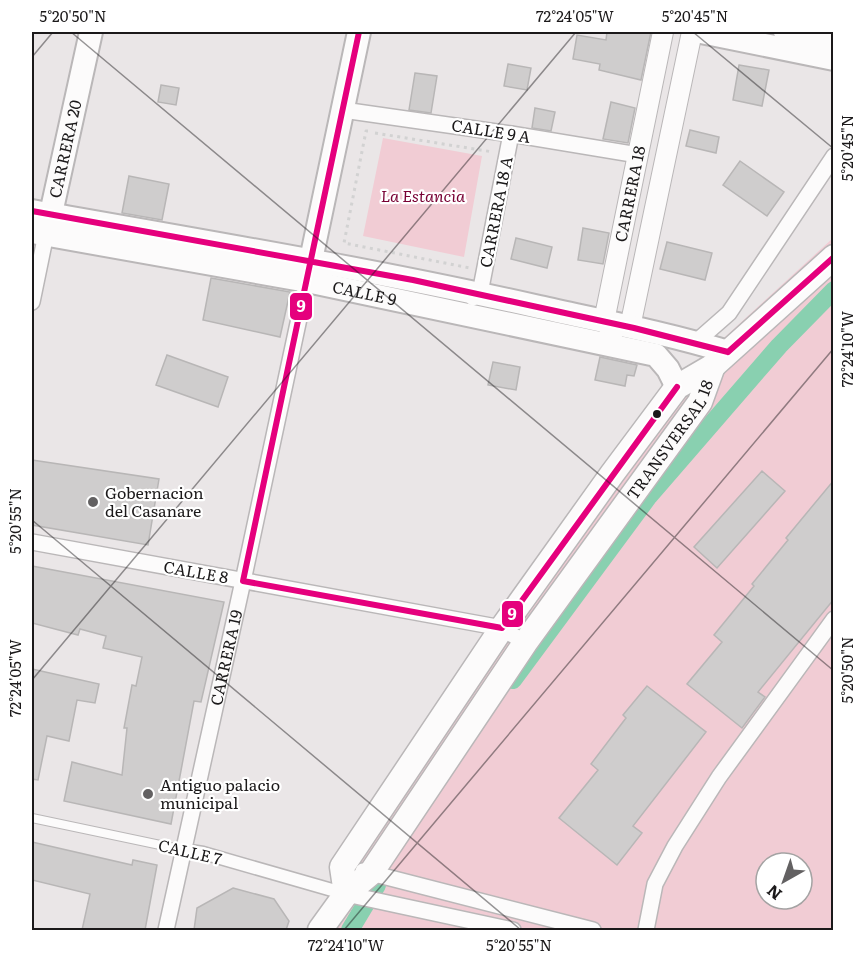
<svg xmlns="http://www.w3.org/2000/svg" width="865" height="962" font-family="Literata,serif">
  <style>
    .green { fill: #f1ccd4; fill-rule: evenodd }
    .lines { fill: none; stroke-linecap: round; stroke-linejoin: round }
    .canal { stroke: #89d0b0; stroke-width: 18 }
    .building { fill: #cfcdcd; stroke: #b8b6b6; stroke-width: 1.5 }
    .service-casing { stroke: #bab7b8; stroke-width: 10 }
    .pedestrian-casing { stroke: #bab7b8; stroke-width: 15 }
    .minor-casing { stroke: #bab7b8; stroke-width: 18 }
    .tertiary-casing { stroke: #bab7b8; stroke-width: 22 }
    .secondary-casing { stroke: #bab7b8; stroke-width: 26 }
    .primary-casing { stroke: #bab7b8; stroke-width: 27 }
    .path { stroke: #d2d2d2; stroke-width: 3; stroke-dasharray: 3 4.5; stroke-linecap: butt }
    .service { stroke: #fcfbfb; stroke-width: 8 }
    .pedestrian { stroke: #fcfbfb; stroke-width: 12 }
    .minor { stroke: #fcfbfb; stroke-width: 15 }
    .tertiary { stroke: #fcfbfb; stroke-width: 20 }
    .secondary { stroke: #fcfbfb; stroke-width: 22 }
    .primary { stroke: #fcfbfb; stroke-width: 24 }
    .bus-1-casing { stroke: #fff; stroke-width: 10 }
    .bus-1 { stroke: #e5007d; stroke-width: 6 }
    .ticks { fill: none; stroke: #1b191a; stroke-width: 1.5; stroke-opacity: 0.45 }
    .bus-dot { fill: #1b191a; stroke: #fff; stroke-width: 2 }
    .poi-dot { fill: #636162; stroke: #fff; stroke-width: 2 }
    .labels { text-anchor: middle; stroke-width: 4.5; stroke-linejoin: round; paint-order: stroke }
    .street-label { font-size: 16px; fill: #1b191a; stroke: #fff }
    .park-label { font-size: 16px; font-style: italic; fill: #780034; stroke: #fff }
    .poi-label { font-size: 16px; fill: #1b191a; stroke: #fff; text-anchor: start }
    .line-badge { stroke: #fff; stroke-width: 2 }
    .badge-label { font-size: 16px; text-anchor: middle; font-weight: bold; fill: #fff }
    .neatline { fill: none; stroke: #1b191a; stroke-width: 2 }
    .ticks-label { font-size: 15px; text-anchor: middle; fill: #1b191a }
  </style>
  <rect width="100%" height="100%" fill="#eae6e7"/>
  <path class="green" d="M383,138L482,156L464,257L363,236Z
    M833,238V930H309L349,864L502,634L702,358ZM766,863H802V899H766Z"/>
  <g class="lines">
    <path class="canal" d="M513,680L649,496L779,346L834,290
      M350,930L377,885"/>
  </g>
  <path class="building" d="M607,32H651L641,80L599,70L600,64L573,59L577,35L606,40Z
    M508,64L531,68L527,90L504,86Z
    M739,65L769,70L762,106L733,100Z
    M415,73L437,76L431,113L409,110Z
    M161,85L179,88L176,105L158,102Z
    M611,102L635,108L628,143L603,139Z
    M535,108L555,112L551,131L532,128Z
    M690,130L719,137L716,153L686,146Z
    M740,161L784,192L767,216L723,185Z
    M129,176L169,184L162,220L122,213Z
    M583,228L609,233L603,264L578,260Z
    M516,238L552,247L547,268L511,259Z
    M667,242L712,253L705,280L660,269Z
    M211,278L290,292L280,337L203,320Z
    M167,355L228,377L218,407L156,385Z
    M600,357L637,365L634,376L627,375L625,386L595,380Z
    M493,362L520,367L516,390L488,385Z
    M32,460L159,479L148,545L32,525Z
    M762,471L785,491L717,568L694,547Z
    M834,480V599L758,692L765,697L742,728L687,684L722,642L714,635L754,586L752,584L788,540L786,538Z
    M32,566L224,602L201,702L194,701L171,824L64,801L72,762L122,775L127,728H124L132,685L136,686L142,657L103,648L106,636L80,629L78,635L32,623Z
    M32,669L99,684L95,703L77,700L69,741L47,736L38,780L32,779Z
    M647,686L706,732L633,826L642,833L617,865L559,818L598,770L591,764L626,718L623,715Z
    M32,842L132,865L133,860L157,865L145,930H82L90,894L32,880Z
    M233,888L274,899L289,921L286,930H194L197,908Z"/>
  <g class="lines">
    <g class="service-casing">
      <path id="service" d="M32,818L184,850"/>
    </g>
    <g class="pedestrian-casing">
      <path id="pedestrian" d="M184,850L203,853L346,894"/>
    </g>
    <g class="minor-casing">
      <g id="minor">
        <path d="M343,110L511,134L638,155"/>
        <path d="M473,298L480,293L511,134"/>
        <path d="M32,302L46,234"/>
        <path d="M696,342L729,313L834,156"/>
        <path d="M32,542L502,628L525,643"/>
        <path d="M363,871L593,930"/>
        <path d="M346,894L513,930"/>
        <path id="s1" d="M166,930L243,581L307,281"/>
        <path d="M646,930L655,884L675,846L719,777L834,619"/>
      </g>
    </g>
    <g class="tertiary-casing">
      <g id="tertiary">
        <path d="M630,327L692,32"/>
        <path id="s2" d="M613,332L604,321L663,32"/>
      </g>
    </g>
    <g class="secondary-casing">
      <g id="secondary">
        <path d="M701,32L834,59"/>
        <path d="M785,32L834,43"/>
        <path d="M32,211C201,241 371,269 539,307C602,321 666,333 728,352"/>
        <path id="s3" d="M48,227L91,32"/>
        <path id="s4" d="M32,232L307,281L656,355L668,369L677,387"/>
        <path d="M308,274L359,32"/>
      </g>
    </g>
    <g class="primary-casing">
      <g id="primary">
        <path d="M346,894L342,867L502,628L612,474L677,387L713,366L834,257"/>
        <path id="s5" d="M320,930L346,894L371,873L525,643L700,402L713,366"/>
      </g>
    </g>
    <path class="path" d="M368,131H366L344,243L470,268
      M375,133L493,152"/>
    <use href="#service" class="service"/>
    <use href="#pedestrian" class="pedestrian"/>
    <use href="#minor" class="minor"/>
    <use href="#tertiary" class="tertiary"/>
    <use href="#secondary" class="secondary"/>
    <use href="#primary" class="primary"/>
    <g class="bus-1-casing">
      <path id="bus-1" d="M359,32L243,581L502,628L677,387
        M32,211L413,280L634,328L728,352
        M728,352L834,257"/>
    </g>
    <use href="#bus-1" class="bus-1"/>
  </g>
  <path class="ticks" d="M71,32L834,671M693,32L834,149M32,57L53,32M32,520L521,930M32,680L576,32M344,930L834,348"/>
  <circle class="bus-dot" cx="657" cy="414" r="5"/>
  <g class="poi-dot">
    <circle cx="93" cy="502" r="6"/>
    <circle cx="148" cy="794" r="6"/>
  </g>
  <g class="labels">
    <g class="street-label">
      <text transform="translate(491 131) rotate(9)" y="6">CALLE 9 A</text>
      <text dy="6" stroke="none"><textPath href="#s3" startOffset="80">CARRERA 20</textPath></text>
      <text dy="6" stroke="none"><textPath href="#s2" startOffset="144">CARRERA 18</textPath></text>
      <text transform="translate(496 212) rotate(-79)" y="6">CARRERA 18 A</text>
      <text dy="6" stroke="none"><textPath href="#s4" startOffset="338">CALLE 9</textPath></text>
      <text dy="6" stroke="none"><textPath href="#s5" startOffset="604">TRANSVERSAL 18</textPath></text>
      <text transform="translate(196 572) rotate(10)" y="6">CALLE 8</text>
      <text dy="6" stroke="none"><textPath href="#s1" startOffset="279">CARRERA 19</textPath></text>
      <text transform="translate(190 852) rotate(13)" y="6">CALLE 7</text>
    </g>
    <g class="park-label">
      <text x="423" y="202">La Estancia</text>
    </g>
    <g class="poi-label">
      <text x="105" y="499">Gobernacion<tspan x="105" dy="18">del Casanare</tspan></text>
      <text x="160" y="791">Antiguo palacio<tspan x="160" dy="18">municipal</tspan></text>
    </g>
  </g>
  <g class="line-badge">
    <rect x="289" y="292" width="24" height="29" rx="6" fill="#e5007d"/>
    <rect x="501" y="600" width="23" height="28" rx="6" fill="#e5007d"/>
  </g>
  <g class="badge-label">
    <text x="301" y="312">9</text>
    <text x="512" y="620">9</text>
  </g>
  <rect width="865" height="962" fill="none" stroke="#ffffff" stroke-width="66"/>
  <g transform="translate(784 881) rotate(220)"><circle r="28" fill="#ffffff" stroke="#a4a3a3" stroke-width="1.5"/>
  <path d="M0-4.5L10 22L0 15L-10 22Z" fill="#636162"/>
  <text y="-9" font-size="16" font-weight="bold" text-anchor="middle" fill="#1b191a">N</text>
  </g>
  <rect x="33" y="33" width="799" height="896" class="neatline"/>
  <g class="ticks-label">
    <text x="73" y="22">5°20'50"N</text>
    <text x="575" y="22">72°24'05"W</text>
    <text x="695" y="22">5°20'45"N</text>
    <text transform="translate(848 148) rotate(-90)" y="5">5°20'45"N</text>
    <text transform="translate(848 349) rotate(-90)" y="5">72°24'10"W</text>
    <text transform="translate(16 521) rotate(-90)" y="5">5°20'55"N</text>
    <text transform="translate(848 670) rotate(-90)" y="5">5°20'50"N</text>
    <text transform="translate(16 678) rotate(-90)" y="5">72°24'05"W</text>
    <text x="346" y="951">72°24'10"W</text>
    <text x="519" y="951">5°20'55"N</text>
  </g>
</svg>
